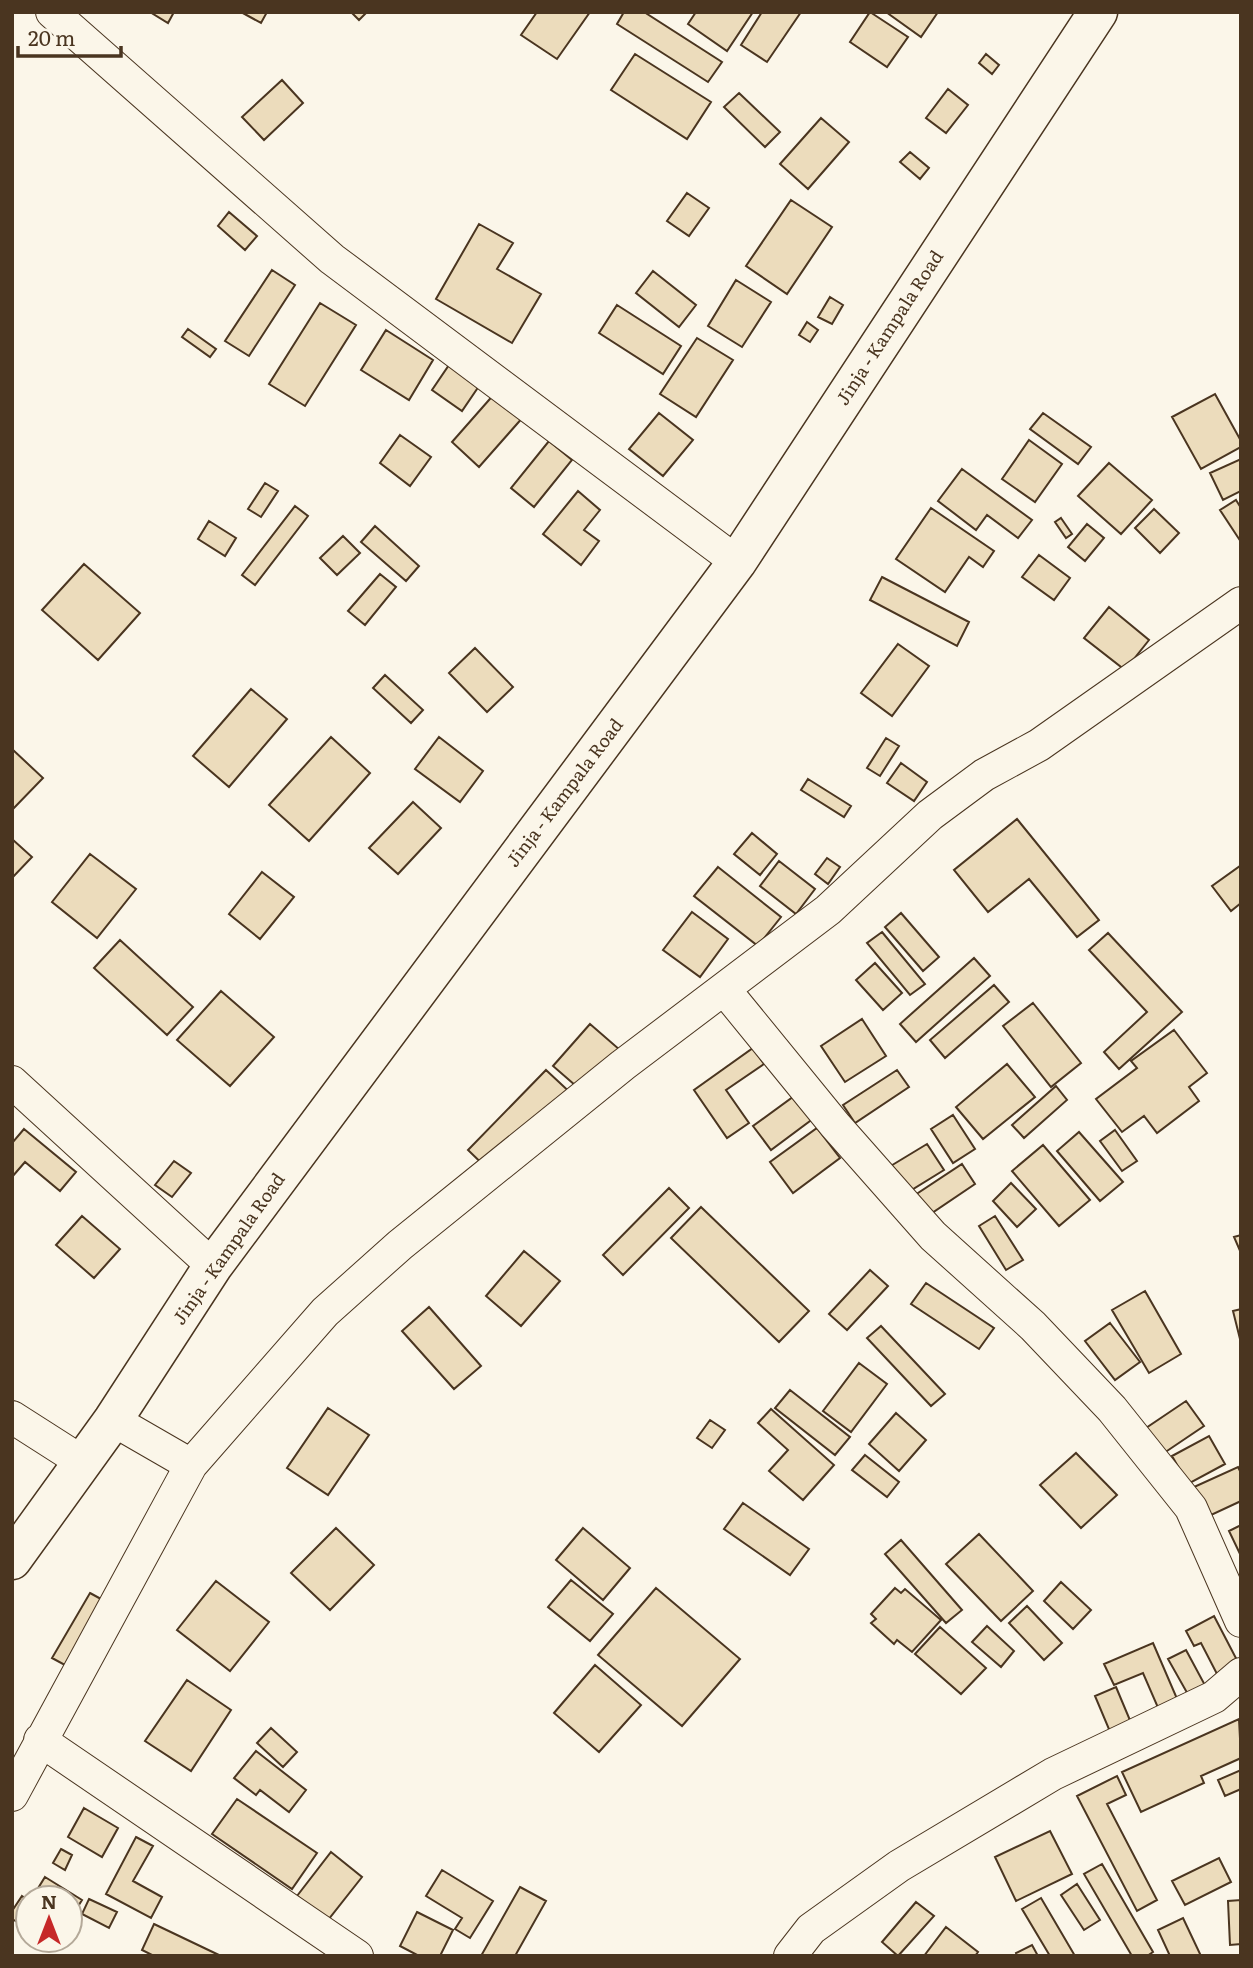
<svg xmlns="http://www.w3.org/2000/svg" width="1253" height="1968" font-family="Literata,serif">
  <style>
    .building { fill: #ecdcbc; stroke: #4a3520; stroke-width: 2 }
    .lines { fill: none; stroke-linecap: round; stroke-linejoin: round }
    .street-casing { stroke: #4a3520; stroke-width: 34 }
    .highway-casing { stroke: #4a3520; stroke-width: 41 }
    .street { stroke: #fbf6e9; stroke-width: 32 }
    .highway { stroke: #fbf6e9; stroke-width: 38 }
    .labels { text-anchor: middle; stroke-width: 5; stroke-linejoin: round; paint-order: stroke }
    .street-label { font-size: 18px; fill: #4a3520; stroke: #fbf6e9 }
  </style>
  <rect width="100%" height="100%" fill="#fbf6e9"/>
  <path class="building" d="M150,12H174L168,23Z
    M241,12H267L261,23Z
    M351,12H367L359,20Z
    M537,12H590L557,59L521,35Z
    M624,12H644L722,62L708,82L617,24Z
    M696,12H753L727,51L688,24Z
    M762,12H801L767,62L741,45Z
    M870,12L908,37L887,67L850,42Z
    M886,12H938L921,37Z
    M635,54L711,102L687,139L611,90Z
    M986,54L999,65L992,74L979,63Z
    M282,80L303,103L264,140L242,117Z
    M948,89L968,105L946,133L926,118Z
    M739,93L780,132L765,147L724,107Z
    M821,118L849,142L808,189L780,164Z
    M910,152L929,168L920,179L900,162Z
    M687,193L709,208L689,236L667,221Z
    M791,200L832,227L787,294L746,266Z
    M229,212L257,236L245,250L218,226Z
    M479,224L513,243L497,269L541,294L512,343L436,299Z
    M272,270L295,285L249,356L225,341Z
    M653,271L696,305L679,327L636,293Z
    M736,280L771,302L742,347L708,326Z
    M830,297L843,305L832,324L818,317Z
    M320,303L356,325L305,406L269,384Z
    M617,305L681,346L663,374L599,333Z
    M807,322L818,330L810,342L799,335Z
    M188,329L216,349L210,357L182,337Z
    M386,330L433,360L409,400L361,370Z
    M697,338L733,360L696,417L660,394Z
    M449,365L479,386L462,411L432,390Z
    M496,392L524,416L479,467L452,442Z
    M1215,394L1241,441V447L1201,469L1172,417Z
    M659,413L693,440L663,476L629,449Z
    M1043,413L1091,447L1078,464L1030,429Z
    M400,435L431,457L410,486L380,463Z
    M1029,440L1062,464L1035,502L1002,479Z
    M549,441L572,460L534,507L511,488Z
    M1241,459V491L1223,500L1210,473Z
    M1109,463L1152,500L1121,534L1078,496Z
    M962,469L1032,520L1018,538L987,515L976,530L938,501Z
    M265,483L278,491L261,517L248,509Z
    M578,491L600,510L584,530L599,541L581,565L543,534Z
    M1236,500L1241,508V542L1220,510Z
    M295,506L308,516L255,585L242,575Z
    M931,508L994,551L983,567L969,557L945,592L896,559Z
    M1154,509L1179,533L1160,553L1135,528Z
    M1061,518L1072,534L1066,538L1055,522Z
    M209,521L236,538L225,556L198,539Z
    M1087,524L1104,538L1085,561L1068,547Z
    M375,526L419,566L406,581L361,542Z
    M343,536L360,553L337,575L320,558Z
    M1039,555L1070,578L1054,600L1022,577Z
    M84,564L140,613L98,660L42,610Z
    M380,574L396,587L365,625L348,611Z
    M882,577L969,622L957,646L870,600Z
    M1109,607L1149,640L1125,670L1084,638Z
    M898,644L929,666L892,716L861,693Z
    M475,648L513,687L487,712L449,673Z
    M385,675L423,710L411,723L373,688Z
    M251,689L287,719L229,787L193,756Z
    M331,737L370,773L309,841L269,805Z
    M439,737L483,771L460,802L415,769Z
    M886,738L899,746L880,776L867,768Z
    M12,749L43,778L12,810Z
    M901,763L927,782L914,801L887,783Z
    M808,779L851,806L844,817L801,790Z
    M413,802L441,828L398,874L369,848Z
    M1017,819L1099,920L1077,937L1029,879L988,912L954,870Z
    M752,833L777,854L760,875L734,854Z
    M12,839L32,857L12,878Z
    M90,854L136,889L97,938L52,902Z
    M827,858L840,867L828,884L815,874Z
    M779,861L815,889L796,914L760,886Z
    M1240,866L1241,903L1231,911L1212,886Z
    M718,867L781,917L758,946L694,896Z
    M262,872L294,897L260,939L229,914Z
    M692,912L728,939L700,977L663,950Z
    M901,913L939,957L923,971L885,927Z
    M882,932L925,984L910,995L867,943Z
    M1108,933L1182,1012L1119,1069L1104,1052L1147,1012L1089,950Z
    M120,940L193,1007L167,1035L94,968Z
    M974,958L990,976L916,1042L900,1024Z
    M875,963L902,993L883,1010L856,980Z
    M994,985L1009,1002L945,1058L930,1040Z
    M221,991L274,1037L230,1086L177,1040Z
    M1033,1003L1081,1063L1051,1087L1003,1026Z
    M862,1019L886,1056L845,1082L821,1046Z
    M590,1024L620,1050L583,1092L553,1066Z
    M1174,1030L1207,1073L1189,1087L1199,1101L1157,1133L1144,1116L1122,1132L1096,1099L1137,1068L1131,1061Z
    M753,1048L764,1064L726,1090L749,1123L727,1138L694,1090Z
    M1007,1064L1035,1097L983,1139L956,1107Z
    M546,1070L575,1097L496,1177L468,1150Z
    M897,1070L909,1087L855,1123L843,1105Z
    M1056,1086L1067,1100L1024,1138L1012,1125Z
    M797,1094L814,1118L771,1150L753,1126Z
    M953,1115L975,1149L953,1163L931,1129Z
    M817,1128L840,1158L793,1193L770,1162Z
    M24,1129L76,1172L60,1191L25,1162L12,1177V1143Z
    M1115,1130L1137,1161L1122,1171L1100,1141Z
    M1079,1132L1123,1182L1100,1201L1057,1151Z
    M927,1144L944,1170L905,1194L889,1167Z
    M1043,1145L1090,1200L1059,1226L1012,1171Z
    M174,1161L191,1173L172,1197L155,1185Z
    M962,1164L975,1184L926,1217L912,1197Z
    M1011,1183L1036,1209L1017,1227L993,1201Z
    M669,1188L689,1208L623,1275L603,1255Z
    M701,1207L809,1311L779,1342L671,1238Z
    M82,1216L120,1249L94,1278L56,1245Z
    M995,1216L1023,1260L1006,1270L979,1226Z
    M1241,1235V1253L1234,1237Z
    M524,1251L560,1281L521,1326L486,1296Z
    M870,1270L888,1286L847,1330L829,1314Z
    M926,1283L994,1328L979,1349L911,1304Z
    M1145,1291L1181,1354L1149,1373L1112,1310Z
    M429,1307L481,1366L454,1389L402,1331Z
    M1241,1309V1343L1233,1311Z
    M1110,1323L1140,1362L1115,1380L1085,1341Z
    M881,1326L945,1394L931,1406L867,1338Z
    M859,1363L887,1384L851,1432L823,1411Z
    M790,1390L850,1437L835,1455L775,1408Z
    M1186,1401L1204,1426L1164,1453L1146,1428Z
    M328,1408L369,1435L328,1495L287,1468Z
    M771,1409L834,1465L803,1500L769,1471L788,1450L758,1423Z
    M896,1413L926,1440L899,1471L869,1444Z
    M710,1420L725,1430L712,1448L697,1438Z
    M1209,1436L1225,1464L1188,1484L1172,1456Z
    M1076,1453L1117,1495L1081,1528L1040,1485Z
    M865,1455L899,1482L887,1497L852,1470Z
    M1238,1467L1241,1473V1501L1209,1516L1194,1487Z
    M743,1503L809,1549L790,1575L724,1529Z
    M1241,1525V1556L1229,1531Z
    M336,1528L374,1565L330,1610L291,1573Z
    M583,1528L630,1568L603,1600L556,1560Z
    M979,1534L1033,1591L1001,1621L946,1564Z
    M901,1540L962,1610L946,1623L885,1554Z
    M571,1580L613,1614L590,1641L548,1607Z
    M216,1581L269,1622L230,1671L177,1630Z
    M1061,1582L1091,1610L1073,1629L1044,1601Z
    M656,1588L740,1659L682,1726L598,1655Z
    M895,1588L901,1593L905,1589L941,1620L912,1652L897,1640L894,1644L871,1623L876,1619L871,1614Z
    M90,1593L112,1605L74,1670L52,1658Z
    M1027,1606L1062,1643L1044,1660L1009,1623Z
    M1214,1616L1239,1664L1217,1674L1201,1643L1194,1646L1186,1631Z
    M987,1626L1014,1651L1001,1667L972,1642Z
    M940,1627L986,1668L961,1694L915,1654Z
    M1153,1643L1178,1701L1159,1710L1143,1673L1114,1685L1104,1664Z
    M1186,1650L1207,1689L1190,1698L1168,1659Z
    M595,1665L641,1705L599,1752L554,1713Z
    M187,1680L231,1710L191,1771L145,1741Z
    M1116,1687L1132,1725L1111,1734L1095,1696Z
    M1239,1719L1241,1758L1201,1776L1204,1783L1141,1812L1122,1772Z
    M271,1728L297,1752L283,1767L257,1743Z
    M256,1751L306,1790L289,1812L260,1790L256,1795L234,1778Z
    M1241,1770V1789L1225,1796L1218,1780Z
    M1117,1776L1126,1795L1107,1804L1157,1900L1137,1911L1077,1796Z
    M237,1799L317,1853L292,1889L212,1834Z
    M84,1808L118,1828L102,1857L68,1837Z
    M1050,1831L1072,1874L1016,1901L995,1857Z
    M136,1837L153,1846L133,1881L162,1897L151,1918L106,1894Z
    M61,1849L72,1855L65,1870L53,1863Z
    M331,1852L362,1877L328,1920L297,1896Z
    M1219,1858L1231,1882L1185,1905L1172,1881Z
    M1102,1864L1153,1952L1147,1956H1132L1084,1874Z
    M442,1870L493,1901L470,1938L455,1929L462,1918L426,1896Z
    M45,1877L82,1900L70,1919V1898H32Z
    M1077,1884L1100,1920L1084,1930L1061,1895Z
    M520,1887L546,1901L515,1956H481Z
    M22,1896L28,1900V1928L12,1919V1911Z
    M1041,1898L1075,1956H1050L1022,1909Z
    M89,1899L117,1912L109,1928L82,1914Z
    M1241,1900V1944L1230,1945L1228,1901Z
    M916,1902L934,1916L898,1956L882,1942Z
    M417,1912L453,1930L440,1956H419L400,1946Z
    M1183,1918L1201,1956H1170L1158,1930Z
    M154,1924L221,1956H154L142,1950Z
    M946,1927L978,1952L975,1956H924Z
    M50,1940H65L61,1946Z
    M1032,1945L1038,1956H1017L1016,1953Z"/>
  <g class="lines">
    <g class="street-casing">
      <path id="street" d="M52,12L332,259L737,562
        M724,989L835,1125L933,1236L1033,1326L1112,1409L1191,1508L1241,1621
        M12,1082L213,1266
        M12,1417L84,1463
        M191,1465L325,1312L400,1245L623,1065L828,910L930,815L984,775L1039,745L1241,603
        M40,1740L357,1956
        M12,1795L191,1465L113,1420
        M790,1956L811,1929L899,1866L1053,1774L1214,1697L1241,1674"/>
    </g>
    <g class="highway-casing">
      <path id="highway" d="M12,1560L113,1420L213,1266L737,562L1098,12"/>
    </g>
    <use href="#street" class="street"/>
    <use href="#highway" class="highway"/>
  </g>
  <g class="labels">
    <g class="street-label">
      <text transform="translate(890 328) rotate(-57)" y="6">Jinja - Kampala Road</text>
      <text transform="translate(565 793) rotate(-53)" y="6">Jinja - Kampala Road</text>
      <text transform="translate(229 1249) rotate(-55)" y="6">Jinja - Kampala Road</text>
    </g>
  </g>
  <rect width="1253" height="1968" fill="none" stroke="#4a3520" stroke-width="28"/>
  <g transform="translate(49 1919)"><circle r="33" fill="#fbf6e9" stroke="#b4a999" stroke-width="2"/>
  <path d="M0-5L12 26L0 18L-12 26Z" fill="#c62828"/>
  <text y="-10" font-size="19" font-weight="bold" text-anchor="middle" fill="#4a3520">N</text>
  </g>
  <path d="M18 46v10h103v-10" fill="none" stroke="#4a3520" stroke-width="3.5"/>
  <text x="28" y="46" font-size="21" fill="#4a3520" stroke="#fbf6e9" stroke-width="5" paint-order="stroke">20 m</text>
</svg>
